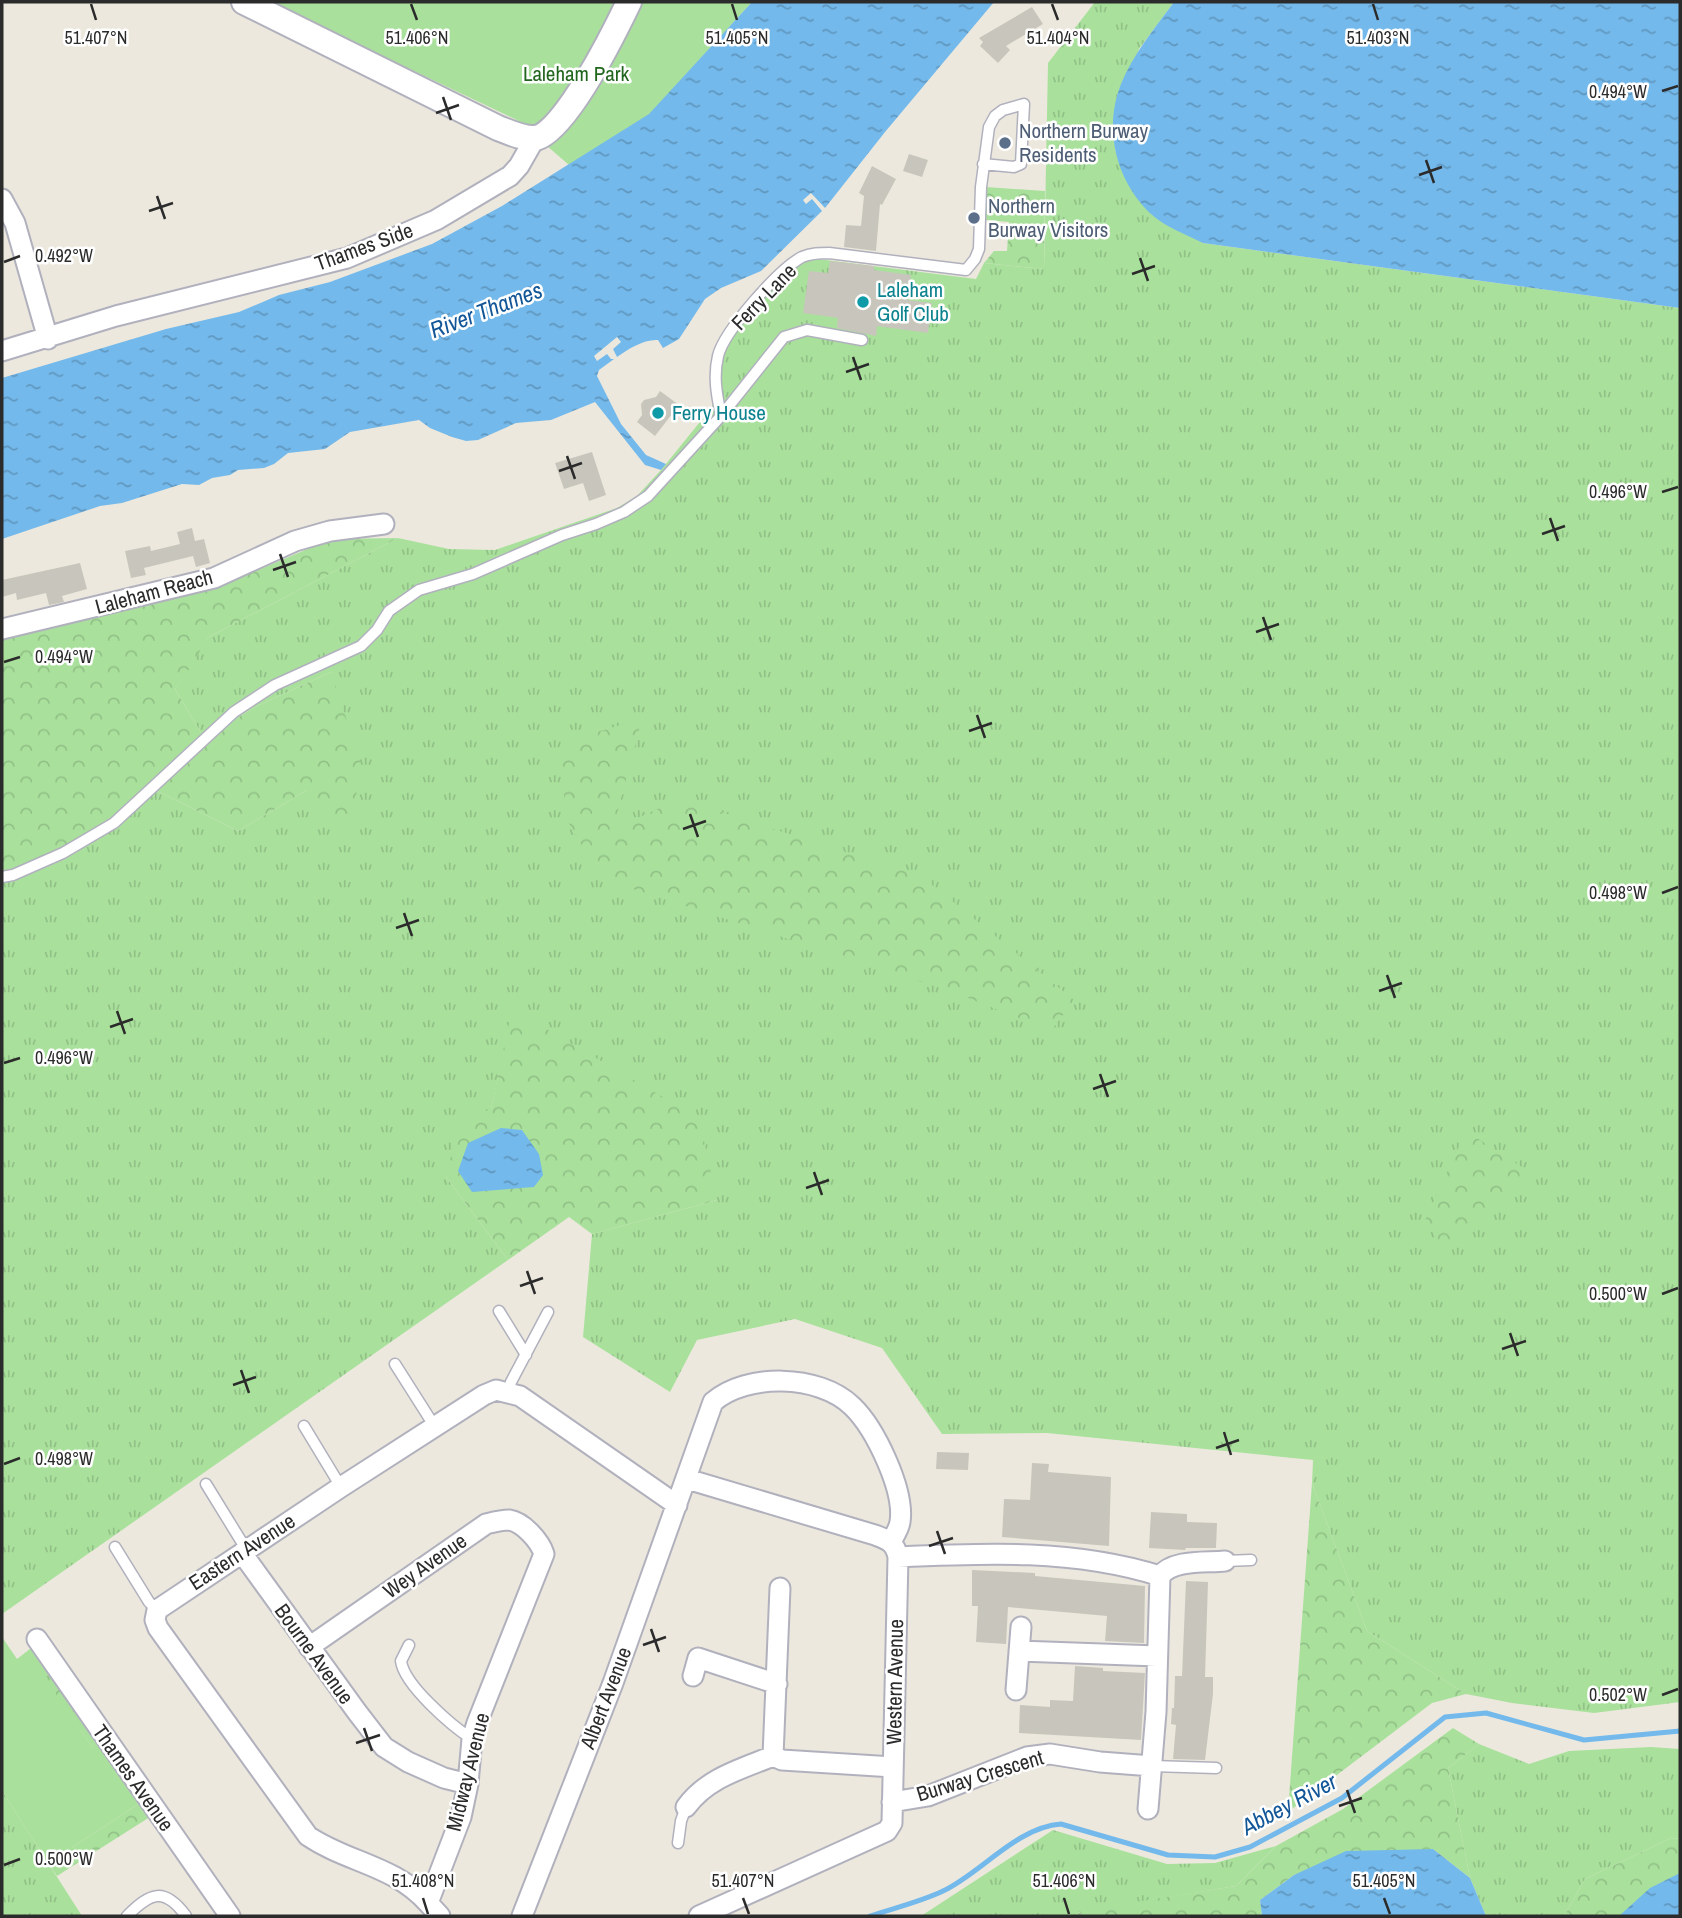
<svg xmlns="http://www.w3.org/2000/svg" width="1682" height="1918" font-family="'Archivo Narrow',sans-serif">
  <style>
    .grass { fill: url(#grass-tufts) }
    .forest { fill: url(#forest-crowns) }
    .park { fill: #a9e19c }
    .water { fill: url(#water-ripples) }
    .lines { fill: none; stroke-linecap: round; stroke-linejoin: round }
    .stream { stroke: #74b9eb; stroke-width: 5 }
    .building { fill: #c8c6bc }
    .service-casing { stroke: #b1b1be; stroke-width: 13 }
    .minor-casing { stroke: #b1b1be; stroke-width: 23 }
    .tertiary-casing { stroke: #b1b1be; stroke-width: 28 }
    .service { stroke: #fff; stroke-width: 10 }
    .minor { stroke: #fff; stroke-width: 19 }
    .tertiary { stroke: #fff; stroke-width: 24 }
    .ticks { fill: none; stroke: #2b2b2b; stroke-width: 2.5 }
    .service-dot { fill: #5c6f8a; stroke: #fff; stroke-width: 2.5 }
    .culture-dot { fill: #0f9aa8; stroke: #fff; stroke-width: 2.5 }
    .labels { text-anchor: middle; stroke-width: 5; stroke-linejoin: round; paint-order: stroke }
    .park-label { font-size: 21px; fill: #21661d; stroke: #fff }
    .service-label { font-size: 21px; fill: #4e5e75; stroke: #fff; text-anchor: start }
    .street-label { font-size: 21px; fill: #2b2b2b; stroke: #fff }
    .culture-label { font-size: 21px; fill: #0d838f; stroke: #fff; text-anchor: start }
    .water-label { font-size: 23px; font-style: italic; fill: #125698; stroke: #fff }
    .ticks-label { font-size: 18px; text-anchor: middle; fill: #2b2b2b; stroke: #fff; stroke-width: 5; stroke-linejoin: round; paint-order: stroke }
  </style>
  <defs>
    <pattern id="grass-tufts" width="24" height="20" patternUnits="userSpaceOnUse" patternTransform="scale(1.75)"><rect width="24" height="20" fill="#a9e19c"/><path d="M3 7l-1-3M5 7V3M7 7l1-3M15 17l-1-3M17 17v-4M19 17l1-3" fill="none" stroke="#92c187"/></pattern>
    <pattern id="forest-crowns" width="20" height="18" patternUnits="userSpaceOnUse" patternTransform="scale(1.75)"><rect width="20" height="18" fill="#a9e19c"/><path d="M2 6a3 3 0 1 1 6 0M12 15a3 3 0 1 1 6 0" fill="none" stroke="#92c187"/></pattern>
    <pattern id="water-ripples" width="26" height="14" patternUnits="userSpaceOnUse" patternTransform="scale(1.75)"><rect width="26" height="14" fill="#74b9eb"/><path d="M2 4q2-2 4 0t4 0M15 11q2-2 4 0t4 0" fill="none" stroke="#5f97bf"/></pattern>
  </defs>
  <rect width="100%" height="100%" fill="#ece8dd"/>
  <path class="grass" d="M1095,2H1174L1139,49L1114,116L1113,132L1116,153L1203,243L1680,308V1702L1594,1713L1512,1703L1466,1694L1367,1631L1312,1483L1313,1460L1047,1433L942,1434L882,1348L795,1319L697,1340L670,1392L583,1337L592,1234L717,1200L513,1010L491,1109L446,1177L508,1260L2,1614V877L151,788L238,831L307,790L331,672L253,708L204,738L175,689L207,638L398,538L449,549L495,550L617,508L637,496L661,470L712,407L718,354L733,325L802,257L976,279L984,263L1044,269L1048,63Z
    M1479,1744L1529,1764L1569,1751L1651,1747L1680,1749V1839L1671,1838L1585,1879L1564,1916H1486L1470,1878L1448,1768Z
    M2,1791L82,1916H2Z
    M1053,1830L1167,1864L1215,1863L1276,1846L1236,1886L1079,1912L1082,1916H921Z"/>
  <path class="forest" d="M986,187L1045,191L1044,269L984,263L994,251H1007L1009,222L986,220Z
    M398,538L207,638L194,662L175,689L204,738L253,708L331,672L363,770L347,827L307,790L238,831L151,788L114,823L63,853L2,877V640L216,588L331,539Z
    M642,719L613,829L680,799L921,876L1074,1000L1051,1031L953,992L602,879L565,817L562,742Z
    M512,1009L699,1118L717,1200L592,1234L569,1217L508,1260L446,1177L459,1122L491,1109Z
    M1466,1131L1534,1175L1445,1252L1425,1220Z
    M1312,1483L1367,1631L1466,1694L1432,1703L1288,1812Z
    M52,1671L107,1748H93L44,1678Z
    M1453,1728L1479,1744L1448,1768L1470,1878L1433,1849L1294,1875L1260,1900L1262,1916H1082L1079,1911L1236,1886L1276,1846L1343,1809Z
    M143,1801L153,1815L57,1876L48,1863L60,1855L67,1866L80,1858L73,1847Z
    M1671,1838L1680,1839V1873L1619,1916H1564L1585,1879Z"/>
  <path class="park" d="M269,2H752L650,114L569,165L517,120Z
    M2,1637L17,1659L35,1645L52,1671L45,1678L93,1748H107L143,1801L73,1847L80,1858L67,1866L60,1856L48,1863L2,1791Z"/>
  <path class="water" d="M752,2H994L885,132L825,208L811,193L803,200L806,204L812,199L822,211L761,271L721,288L705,299L679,339L663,348L658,340C644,339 628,349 617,357L613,349L621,342L617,337L594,356L597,361L607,354L611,359H614L599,370L597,376L621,424L646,455L666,464L661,470L645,465L595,402L551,420L516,423L478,440L466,441L452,437L430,428L419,420L350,432L325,449L288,453L274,464L264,468L238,470L230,475L212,478L199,485L182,484L122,503L100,506L2,539V378L166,329L239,312L279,295L330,282L432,244L502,206L649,114Z
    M1174,2H1680V308L1203,243C1185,234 1165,227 1151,214C1116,181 1103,129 1121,84C1133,54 1155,28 1174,2Z
    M501,1128L522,1130L539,1154L543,1175L534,1187L472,1192L458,1171L468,1143Z
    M1433,1849L1470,1878L1486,1916H1262L1260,1900L1294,1875L1346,1851Z
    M1680,1873V1916H1619L1650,1888Z"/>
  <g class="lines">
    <path class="stream" d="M870,1916C894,1908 920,1902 943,1891C981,1873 1017,1827 1061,1824L1168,1855L1215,1857L1250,1847L1342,1798L1445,1717L1486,1713L1584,1740L1680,1731"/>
  </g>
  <path class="building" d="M1032,7L1043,24L1006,46L1010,50L998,63L980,46L983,42L979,38Z
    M909,154L928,160L922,177L903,171Z
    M872,166L896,179L882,205L880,204L876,251L844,247L846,225L861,226L864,196L859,193Z
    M830,261L874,266V270L911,275L908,300L932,303L928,333L877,326L876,336L867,334L837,328L838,318L803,313L809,271L828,273Z
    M660,391L679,405L655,436L637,422L642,415L641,404L644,400L656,397Z
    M592,452L606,495L589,501L583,483L564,489L555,463Z
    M192,528L195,541L204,539L210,563L196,567L193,556L144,568L146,575L131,578L125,551L150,546L151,551L180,544L177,532Z
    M80,563L87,589L62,596L64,602L49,605L46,593L17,600L16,593L2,597V580Z
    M937,1452L969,1453L968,1470L936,1469Z
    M1032,1463L1049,1464L1048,1472L1111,1477L1109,1546L1002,1537L1004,1499L1030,1500Z
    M1151,1512L1187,1514V1522L1217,1523L1216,1548H1186L1185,1550L1149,1548Z
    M972,1570L1035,1573V1576L1145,1586L1144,1643L1105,1641L1107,1616L1008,1607L1006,1644L976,1642L978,1606H972Z
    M1186,1581L1208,1582L1205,1677H1213V1694L1205,1760L1173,1759L1176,1725L1171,1724L1172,1708H1174L1175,1676H1182Z
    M1075,1666L1103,1668V1671L1145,1673L1141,1740L1019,1733L1020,1705L1050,1707V1700L1073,1701Z"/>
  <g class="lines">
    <g class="service-casing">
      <path id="service" d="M721,416C717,396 713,377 718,356C724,331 779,269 802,257C811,253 820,253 829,253L966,270L975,259L979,249L981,187L989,127L995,116L1003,110L1024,104L1021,164L1014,167L983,164
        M2,877L13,875L63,853L114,823L234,712L275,685L361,646L377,630L389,611L419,590L473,574L562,535L596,524L624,512L648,496L721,416L784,337L807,330L862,340
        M499,1311L526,1355
        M395,1364L435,1427
        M508,1392L511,1382L548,1312
        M304,1426L341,1487
        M206,1484L246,1549
        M115,1547L149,1602L157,1610
        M1225,1561L1251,1560
        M409,1645L401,1661C404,1685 452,1726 472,1739
        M1152,1766L1216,1768
        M678,1843L681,1821L686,1807
        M127,1916C150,1893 164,1886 186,1916"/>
    </g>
    <g class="minor-casing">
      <path id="minor" d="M2,199L15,223L48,339
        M2,351L116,316L347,258L436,220L510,176L519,166L535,138
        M2,629L214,578L295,541L330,531L384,524
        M687,1479L875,1535C888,1540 895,1542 898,1557L892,1823L887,1831L699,1916
        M242,1553L357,1712L384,1747L408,1762L444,1778L468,1784
        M898,1557C985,1553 1075,1549 1160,1576
        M780,1588L773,1756L782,1760L893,1767
        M37,1639L230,1916
        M309,1647L486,1524C494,1522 501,1520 509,1520C523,1522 540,1541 544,1554L477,1723L472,1739L468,1784L461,1817L428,1903L440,1916
        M1019,1651L1157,1656
        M693,1676L698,1658L777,1684
        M1016,1690L1021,1627
        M892,1802L928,1796L1027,1757L1050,1754L1100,1762L1152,1766
        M686,1807C707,1778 741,1769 773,1756
        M1148,1809L1156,1712L1160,1576C1173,1559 1205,1563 1225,1561
        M428,1903C394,1865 348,1863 308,1836L158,1628L155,1620L157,1610L341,1487L484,1395L496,1390L520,1396L677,1505
        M522,1916L613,1683L713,1402C746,1373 819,1374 852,1406C875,1428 905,1490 900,1522C899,1529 894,1536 891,1542"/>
    </g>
    <g class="tertiary-casing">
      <path id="tertiary" d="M244,2L498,128C509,132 523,139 535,138C564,135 616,29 629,2"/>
    </g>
    <use href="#service" class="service"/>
    <use href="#minor" class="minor"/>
    <use href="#tertiary" class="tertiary"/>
  </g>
  <path class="ticks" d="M91,4L96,20M411,4L417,20M732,4L737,20M1052,4L1058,20M1373,4L1378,20M1662,91L1678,86M443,97L451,120M436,113L459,105M1426,160L1434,183M1419,175L1442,167M157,196L165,219M149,211L173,203M1140,258L1148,281M4,262L20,256M1132,274L1155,266M853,357L861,380M846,372L869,364M567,456L575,479M559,471L582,463M1662,492L1678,487M1550,518L1558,541M1542,534L1565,526M280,554L288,577M273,570L296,562M1263,617L1271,640M1256,632L1279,624M4,662L20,657M977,715L985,738M969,731L992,723M690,814L698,837M683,829L706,821M1662,893L1678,887M404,913L412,936M396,928L419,920M1387,975L1395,998M1379,991L1402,983M117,1011L125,1034M110,1027L133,1019M4,1063L20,1058M1100,1074L1108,1097M1093,1089L1116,1081M814,1172L822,1195M806,1188L829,1180M527,1271L535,1294M520,1286L543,1278M1662,1294L1678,1288M1510,1333L1518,1356M1502,1349L1526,1341M241,1370L249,1393M233,1385L256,1377M1224,1432L1231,1455M1216,1448L1239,1440M4,1464L20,1458M937,1531L945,1554M929,1546L953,1538M651,1629L659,1652M643,1645L666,1637M1662,1695L1678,1689M364,1728L372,1751M356,1743L380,1735M1347,1790L1355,1813M1339,1806L1362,1798M4,1865L20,1859M423,1898L428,1914M743,1898L749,1914M1064,1898L1069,1914M1384,1898L1390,1914"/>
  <g class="service-dot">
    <circle cx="1005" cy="143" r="7"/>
    <circle cx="974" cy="218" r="7"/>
  </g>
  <g class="culture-dot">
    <circle cx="863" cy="302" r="7"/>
    <circle cx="658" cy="413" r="7"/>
  </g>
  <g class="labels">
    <g class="park-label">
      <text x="576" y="81">Laleham Park</text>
    </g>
    <g class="service-label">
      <text x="1019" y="138">Northern Burway<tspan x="1019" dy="24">Residents</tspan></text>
      <text x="988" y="213">Northern<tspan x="988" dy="24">Burway Visitors</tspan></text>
    </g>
    <g class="street-label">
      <text transform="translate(364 247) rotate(-20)" y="7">Thames Side</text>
      <text transform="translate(764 297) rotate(-46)" y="7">Ferry Lane</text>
      <text transform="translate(154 592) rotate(-15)" y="7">Laleham Reach</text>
      <text transform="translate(242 1552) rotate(-33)" y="7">Eastern Avenue</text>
      <text transform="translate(425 1566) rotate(-35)" y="7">Wey Avenue</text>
      <text transform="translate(314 1654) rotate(54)" y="7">Bourne Avenue</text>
      <text transform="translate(895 1682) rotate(-89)" y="7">Western Avenue</text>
      <text transform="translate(606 1698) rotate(-69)" y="7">Albert Avenue</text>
      <text transform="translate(468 1772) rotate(-76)" y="7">Midway Avenue</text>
      <text transform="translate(980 1776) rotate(-17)" y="7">Burway Crescent</text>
      <text transform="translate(133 1778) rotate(55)" y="7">Thames Avenue</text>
    </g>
    <g class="culture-label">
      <text x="877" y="297">Laleham<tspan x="877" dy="24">Golf Club</tspan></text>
      <text x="672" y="420">Ferry House</text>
    </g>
    <g class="water-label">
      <text transform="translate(486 310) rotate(-21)" y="8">River Thames</text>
      <text transform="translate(1289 1804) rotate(-28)" y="8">Abbey River</text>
    </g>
  </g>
  <g class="ticks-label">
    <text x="1058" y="44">51.404°N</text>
    <text x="1378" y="44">51.403°N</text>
    <text x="96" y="44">51.407°N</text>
    <text x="417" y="44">51.406°N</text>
    <text x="737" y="44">51.405°N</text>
    <text x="1618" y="98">0.494°W</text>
    <text x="64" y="262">0.492°W</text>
    <text x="1618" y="498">0.496°W</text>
    <text x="64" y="663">0.494°W</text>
    <text x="1618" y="899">0.498°W</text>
    <text x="64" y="1064">0.496°W</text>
    <text x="1618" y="1300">0.500°W</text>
    <text x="64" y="1465">0.498°W</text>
    <text x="1618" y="1701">0.502°W</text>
    <text x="64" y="1865">0.500°W</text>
    <text x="423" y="1887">51.408°N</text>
    <text x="743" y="1887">51.407°N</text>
    <text x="1064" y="1887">51.406°N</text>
    <text x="1384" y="1887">51.405°N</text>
  </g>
  <rect width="1682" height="1918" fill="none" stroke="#2b2b2b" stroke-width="7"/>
</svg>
